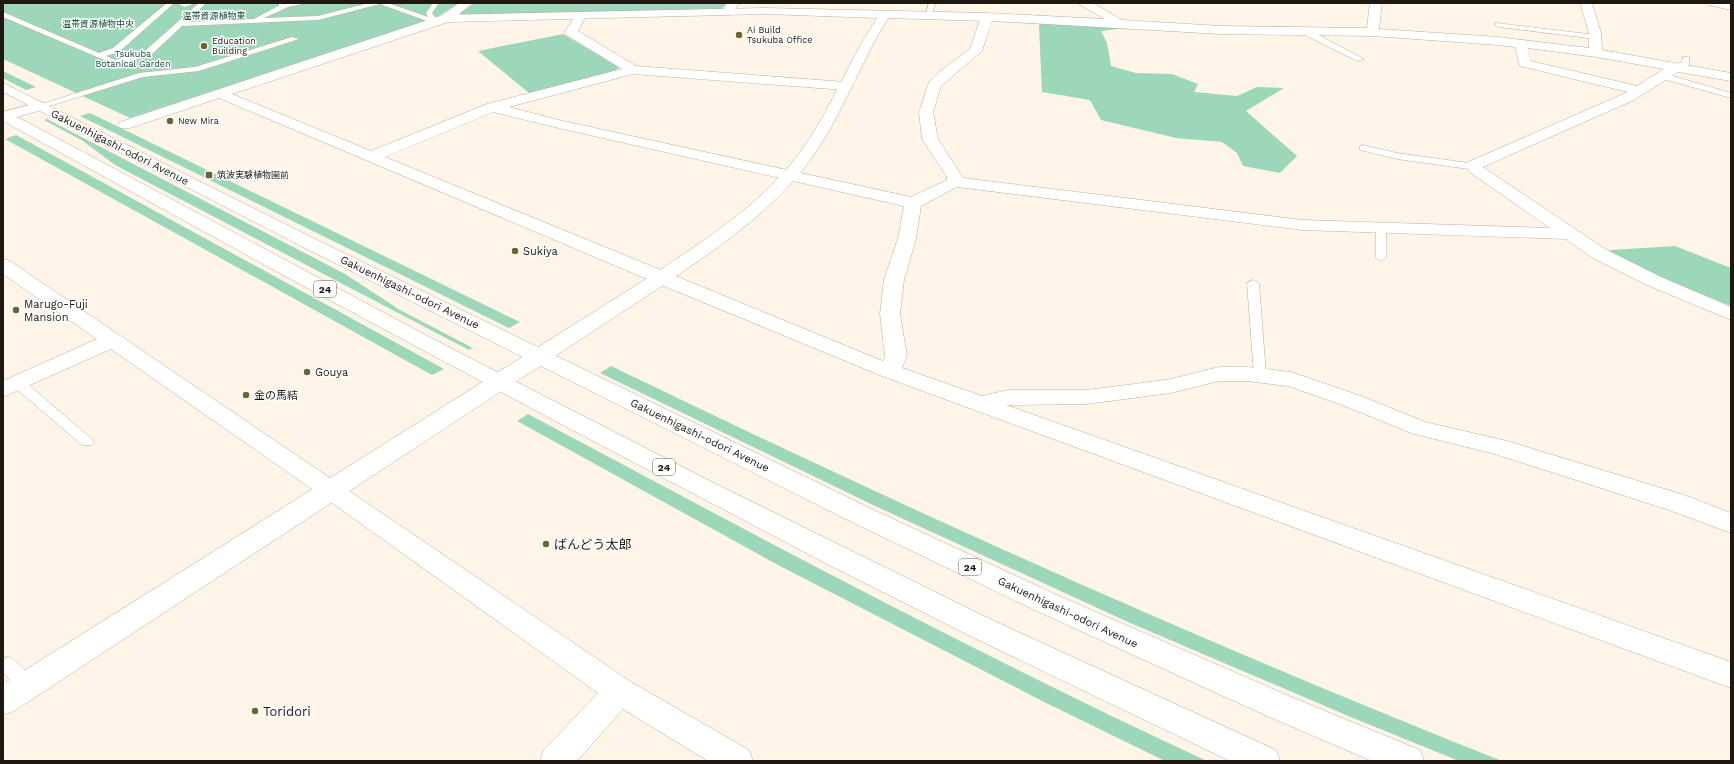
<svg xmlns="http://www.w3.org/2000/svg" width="1734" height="764" font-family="'Work Sans','Noto Sans JP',sans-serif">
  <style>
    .green { fill: #9dd7ba }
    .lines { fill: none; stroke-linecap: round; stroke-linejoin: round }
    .lane-casing { stroke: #beae9b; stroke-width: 1 }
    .street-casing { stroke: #beae9b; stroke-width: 1 }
    .secondary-casing { stroke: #beae9b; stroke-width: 1 }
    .primary-casing { stroke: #beae9b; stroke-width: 1 }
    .lane { fill: #fff; fill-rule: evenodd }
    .street { fill: #fff; fill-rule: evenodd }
    .secondary { fill: #fff; fill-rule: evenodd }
    .primary { fill: #fff; fill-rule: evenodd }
    .poi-dot { fill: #686531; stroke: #fff; stroke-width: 1.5 }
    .labels { text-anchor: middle; stroke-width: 3; stroke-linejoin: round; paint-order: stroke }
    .far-park-label { font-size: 9px; fill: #0f4d35; stroke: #fff }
    .far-poi-label { font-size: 9px; fill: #1e1811; stroke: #fff; text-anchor: start }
    .shield { fill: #fff; stroke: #625d58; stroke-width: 1 }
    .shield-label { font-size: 10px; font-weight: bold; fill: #1e1811 }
    .street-label { font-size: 11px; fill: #1e1811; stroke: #fff }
    .poi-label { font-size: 11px; fill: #1e1811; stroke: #fff; text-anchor: start }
    .near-poi-label { font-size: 13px; fill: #1e1811; stroke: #fff; text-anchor: start }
  </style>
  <rect width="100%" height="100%" fill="#fef4e8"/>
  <path class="green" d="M3,3H459L434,19L130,118L3,59Z
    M474,3H727L721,9L463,15L460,13Z
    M1042,21L1125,28L1101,31L1107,43L1111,66L1136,73L1172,74L1198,84L1194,92L1237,96L1257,87L1284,88L1246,111L1297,156L1280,173L1243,166L1237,153L1222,142L1176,138L1101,120L1090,100L1042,92L1039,26Z
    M563,34L619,67L616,71L529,93L478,51Z
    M3,71L36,87L26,90L3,78Z
    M90,113L520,322L509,328L80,116Z
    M47,119L345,274L400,310L473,348L469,350L115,165L83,141L44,120Z
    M16,135L444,369L432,375L5,139Z
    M1675,246L1731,268V306L1634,267L1608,252L1611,250Z
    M611,366C904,508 1199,641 1502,761H1459L1353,718L1128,622L873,505L600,373Z
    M528,414C753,534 976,654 1207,761H1165L1044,702L778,565L517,421Z"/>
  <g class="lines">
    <g class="lane-casing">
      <path id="lane" d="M167,3H174L119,52L106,56L116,60L145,51L199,3H206L187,22L254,19L280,5L275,3H306L288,7L264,18L318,16L369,3H388L428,17L426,13L433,3H439L432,13L439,22L435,24L380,4L318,20L182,26L151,55L116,65L3,17V12L99,53L113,48Z
        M177,3H196L184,7Z
        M929,3H935L931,16L928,18L925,16Z
        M1496,23L1596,35L1600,37L1596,39L1499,27L1495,25Z
        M1303,30H1309L1364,59L1357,61L1303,34Z
        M292,37L299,39L199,71L143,77L43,108L40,109L36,106L139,73L195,67Z
        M1683,57H1689V65L1678,70H1672V66L1682,62Z
        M1660,74H1666L1731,93V98L1660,78Z
        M1363,145L1397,153L1476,164L1481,167L1476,170L1397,159L1360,150V146Z
        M1381,225L1386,228V258L1381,261L1376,258V228Z
        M1253,280L1259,283L1266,375L1265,378H1255L1254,375L1247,283Z
        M18,379L23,380L92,439L94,442L92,445H82L13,386L11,383L13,380Z
        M8,657C19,661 30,676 35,687L32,693L26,695L20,693L3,672V659Z"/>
    </g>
    <g class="street-casing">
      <path id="street" d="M459,3H472L451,21L232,94L371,151L487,104L622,69L567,35L565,32L576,14L580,12L586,16L578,31L636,66L845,82L850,83L852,86L850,89L845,90L633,74L509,107L563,121L911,197L947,180V177L922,139L919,112L929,82L939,72L970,49L981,17L987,13L1105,19L1077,3H1093L1122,20L1221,26L1367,28L1370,3H1382L1379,29L1498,37L1589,48V33L1580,3H1592L1601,33L1602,50L1731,73V81L1678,72L1634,100L1483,167L1605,249L1661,277L1731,307V320L1647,285L1591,257L1566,239L1303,230L957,187L921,206L916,238L904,280L900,314L907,356L902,368L982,396L1008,390H1086L1127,385L1171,379L1219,367H1247L1291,372L1361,396L1425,422L1507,441L1684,495L1731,513V533L1666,509L1495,454L1411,433L1345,406L1288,386L1247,381H1219L1171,393L1086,404L1006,405L1731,662V688L882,376L654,282L219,98L130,128H120L118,125L120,122L443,15ZM992,21L1221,34L1373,36L1498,45L1515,47L1520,66L1628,92L1468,162L1466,165L1471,173L1550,228L1303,220L963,178L938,139L933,112L941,86L982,51ZM1528,48L1596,57L1664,69L1637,86L1531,61ZM493,112L563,129L904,206L898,238L884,280L880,314L885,356L883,361L385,157Z
        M727,3H739L732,14L728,15L722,12Z
        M1707,3L1731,4V10L1709,5Z
        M3,259L10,261L631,682L749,750L753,761H708L623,709L577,761H540L544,750L598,693L342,510L111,349L3,397V381L97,339L3,274Z"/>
    </g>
    <g class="secondary-casing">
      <path id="secondary" d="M765,8L987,13L993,17L987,21L888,18C863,59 846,104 821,144C784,204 724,243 668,282L14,711L3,715V684L654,274C709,237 768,200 805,145C833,105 850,58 877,18L765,14L447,22L441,18L443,15Z
        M40,102L45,103L47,106L45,109L3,121V112Z"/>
    </g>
    <g class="primary-casing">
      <path id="primary" d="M3,83L315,239L876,511L1059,596L1289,696L1420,750L1424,761H1372L1267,716L1039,612L858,525L303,247L3,92Z
        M3,111L27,122L435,340L712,482L992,620L1276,750L1280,761H1230L972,637L833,567L557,422L283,275L3,121Z"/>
    </g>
    <use href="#lane" class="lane"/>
    <use href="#street" class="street"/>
    <use href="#secondary" class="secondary"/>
    <use href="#primary" class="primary"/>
  </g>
  <g class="poi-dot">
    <circle cx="739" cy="35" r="4"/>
    <circle cx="204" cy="46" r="4"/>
    <circle cx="170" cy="121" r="4"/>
    <rect x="205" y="171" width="8" height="8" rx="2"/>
    <circle cx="515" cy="251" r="4"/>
    <circle cx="16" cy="310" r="4"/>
    <circle cx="307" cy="372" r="4"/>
    <circle cx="246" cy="395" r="4"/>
    <circle cx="546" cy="544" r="4"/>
    <circle cx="255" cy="711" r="4"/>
  </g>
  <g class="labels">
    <g class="far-park-label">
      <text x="214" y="19">温帯資源植物東</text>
      <text x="98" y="27">温帯資源植物中央</text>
      <text x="133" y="57">Tsukuba<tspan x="133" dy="10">Botanical Garden</tspan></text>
    </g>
    <g class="far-poi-label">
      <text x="747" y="33">Ai Build<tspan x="747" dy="10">Tsukuba Office</tspan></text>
      <text x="212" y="44">Education<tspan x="212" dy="10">Building</tspan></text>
      <text x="178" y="124">New Mira</text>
      <text x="217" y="178">筑波実験植物園前</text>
    </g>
    <g class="shield">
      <rect x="314" y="281" width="22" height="16" rx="3"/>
      <rect x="653" y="459" width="22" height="16" rx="3"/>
      <rect x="959" y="559" width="22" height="16" rx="3"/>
    </g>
    <g class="shield-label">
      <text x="325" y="293">24</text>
      <text x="664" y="471">24</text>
      <text x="970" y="571">24</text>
    </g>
    <g class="street-label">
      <text transform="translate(120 147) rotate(27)" y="4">Gakuenhigashi-odori Avenue</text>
      <text transform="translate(410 292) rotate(26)" y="4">Gakuenhigashi-odori Avenue</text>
      <text transform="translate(700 435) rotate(26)" y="4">Gakuenhigashi-odori Avenue</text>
      <text transform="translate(1068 612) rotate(25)" y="4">Gakuenhigashi-odori Avenue</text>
    </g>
    <g class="poi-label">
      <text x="523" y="255">Sukiya</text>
      <text x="24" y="308">Marugo-Fuji<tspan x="24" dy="13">Mansion</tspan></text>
      <text x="315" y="376">Gouya</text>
      <text x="254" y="399">金の馬結</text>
    </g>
    <g class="near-poi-label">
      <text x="554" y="549">ばんどう太郎</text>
      <text x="263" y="716">Toridori</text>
    </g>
  </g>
  <rect width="1734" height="764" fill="none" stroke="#1e1811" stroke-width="8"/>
</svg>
